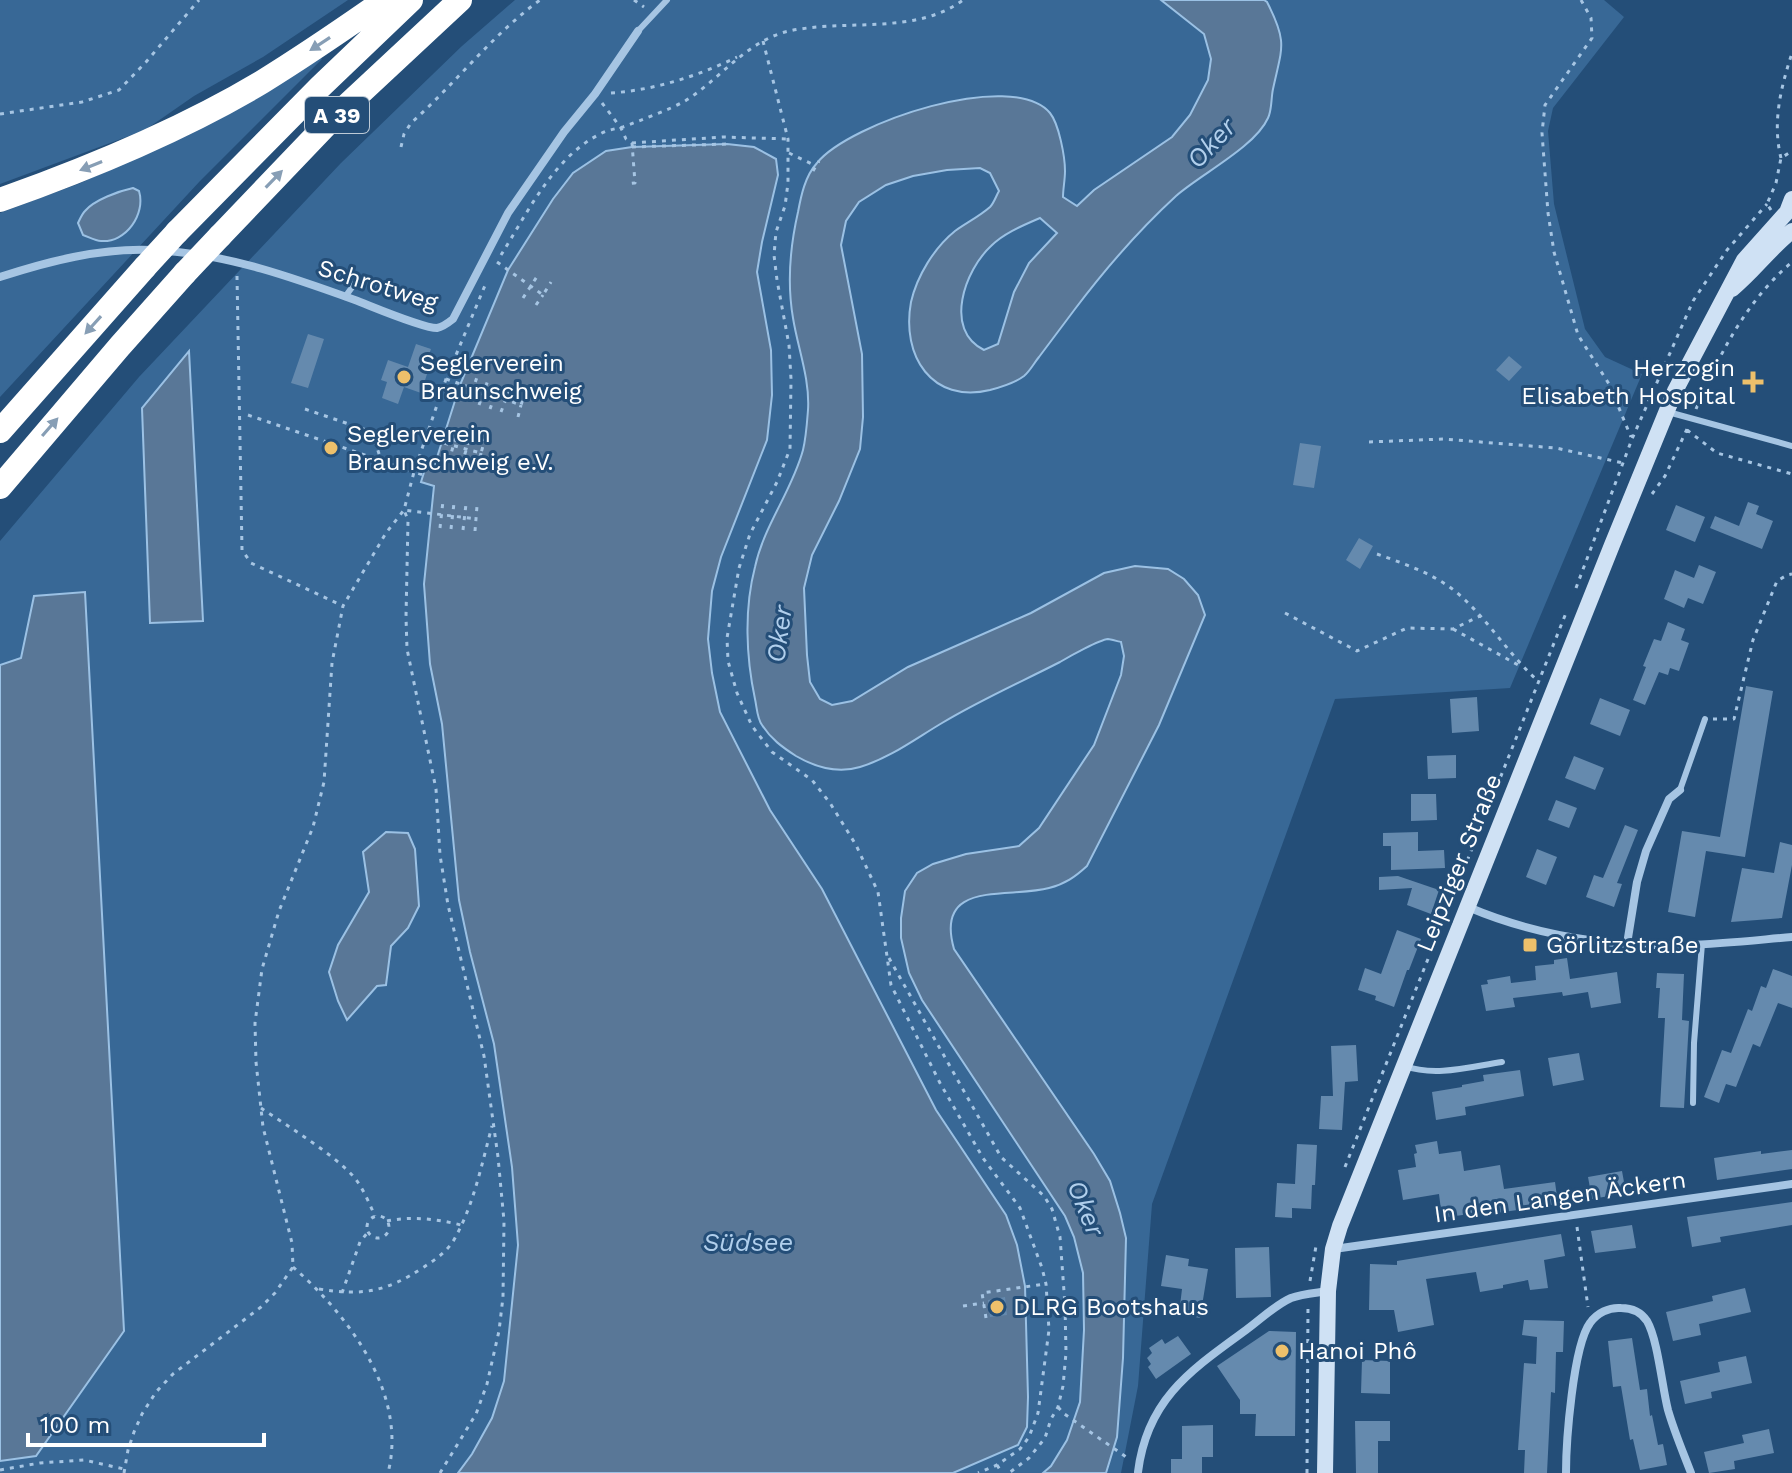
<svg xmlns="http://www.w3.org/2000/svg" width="1792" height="1473" font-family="'Work Sans',sans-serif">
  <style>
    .green { fill: #386896 }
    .water { fill: #597797; stroke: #9bc1e4; stroke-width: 2; fill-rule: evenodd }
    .building { fill: #658aae }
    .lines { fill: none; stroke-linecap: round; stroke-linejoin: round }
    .path { stroke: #a6c5e3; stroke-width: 3; stroke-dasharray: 4 6; stroke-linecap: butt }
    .lane { stroke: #a6c5e3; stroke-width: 6 }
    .street { stroke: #a6c5e3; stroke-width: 8 }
    .secondary { stroke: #cfe1f4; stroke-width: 16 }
    .highway { stroke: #fff; stroke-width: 24 }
    .highway-bridge { stroke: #fff; stroke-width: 24 }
    .oneway { fill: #879eb5 }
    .poi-dot { fill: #edc06b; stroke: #244e78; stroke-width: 3 }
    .labels { text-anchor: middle; stroke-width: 6; stroke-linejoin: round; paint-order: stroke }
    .shield { fill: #244e78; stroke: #bdcad6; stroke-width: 2 }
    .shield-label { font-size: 22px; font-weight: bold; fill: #fff }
    .street-label { font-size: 24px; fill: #fff; stroke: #244e78 }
    .poi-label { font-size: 24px; fill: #fff; stroke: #244e78; text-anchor: start }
    .water-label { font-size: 26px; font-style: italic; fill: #b1cfec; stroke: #244e78 }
  </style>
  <rect width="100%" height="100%" fill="#244e78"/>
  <path class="green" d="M0,0H348L263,57L194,96L145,130L0,184Z
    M515,0H1604L1624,17L1553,108L1548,131L1554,204L1585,329L1605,357L1642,374L1510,688L1335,699L1152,1204L1138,1386L1121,1473H953L1018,1445L1026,1427L1028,1397L1025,1286L1017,1245L1006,1215L936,1110L822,889L770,810L719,712L712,673L708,639L712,591L721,557L767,440L772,395L771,350L757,272L762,242L573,173L553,199L508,270L460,385L433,471L421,482L434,485L430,664L442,724L459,900L470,952L494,1044L512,1167L518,1245L504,1381L492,1418L472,1454L458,1473H0V1461L36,1456L34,596L21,658L0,665V541L139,377L341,163L462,46Z
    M320,57L322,59L200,181L0,397V213L78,184L188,135Z"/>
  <path class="water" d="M1161,0H1264L1267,2C1288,43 1282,47 1273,89C1271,98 1272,110 1268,118C1255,147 1201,174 1176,196C1139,230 1106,268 1075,309C1063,325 1051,341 1039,357C1034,363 1030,371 1024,376C1015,383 1001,387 990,390C932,404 901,356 911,302C917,276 934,248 955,231C966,223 980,216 990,207C994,203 996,196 999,191L990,173L980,168L947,170L913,176L886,185L859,202L846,221L841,245L862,354L863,417L860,449L839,501L812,555L804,588L807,655L810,682L820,699L832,705L852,701L908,667L1031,613L1104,573L1135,566L1168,569L1184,579L1198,595L1205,615L1159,725L1087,866C1075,877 1065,884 1049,888C1008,899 934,879 954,949L1094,1154L1110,1181L1120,1213L1126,1238L1123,1358L1117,1437L1106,1473H1043L1051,1466L1067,1440L1080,1402L1084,1330L1083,1273L1074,1237L1065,1216L922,1000L909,973L901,938V918L905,891L917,873L933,864L966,854L1019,846L1039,828L1094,745L1121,675L1124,656L1121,642C1120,642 1110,639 1108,639C1099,640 1070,656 1060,662C1021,682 980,700 942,723C915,739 890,758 860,767C837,774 815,767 796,756C782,747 771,739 762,725C757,718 757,708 755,699C746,657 744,609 755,567C764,525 792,491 803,450C806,438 807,423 808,410C810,379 798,349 793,318C787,283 790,247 798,212C801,196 805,176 817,163C849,123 1012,68 1050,113C1059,124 1065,157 1065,171C1065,180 1063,189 1063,197L1077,206L1094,190L1172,137L1190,115L1208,80L1211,59L1204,34ZM1040,218L1057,233L1029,263L1014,292L998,344L984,350C943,330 965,270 991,246C1004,233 1024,225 1040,218Z
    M727,144L754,147L776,159L778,175L762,242L757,272L771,350L772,395L767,440L721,557L712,591L708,639L712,673L720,712L770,810L822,889L936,1110L1006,1215L1017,1245L1025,1286L1028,1397L1027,1427L1018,1445L953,1473H458L472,1454L492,1418L504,1381L518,1245L512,1167L494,1044L470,952L459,900L442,724L430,664L424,584L434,486L421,482L425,469L433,470L460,385L508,270L553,199L573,173L606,151L632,147Z
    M133,188L139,191C146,214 126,243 101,241C95,241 89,237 83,235L78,223C80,219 82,214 85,211C94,200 119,191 133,188Z
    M189,351L203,621L150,623L142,408Z
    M85,592L124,1331L36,1456L0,1461V665L21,658L34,596Z
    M386,832L408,833L415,849L419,906L408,928L391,946L386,985L377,986L347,1020L338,1001L329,972L338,945L369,892L363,852Z"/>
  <path class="building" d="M308,334L324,339L308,388L291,383Z
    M416,344L431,349L423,372L427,374L421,393L404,387L398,404L382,398L387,382L381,380L388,360L408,367Z
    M1509,356L1522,367L1509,381L1496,370Z
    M1300,443L1321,446L1314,488L1293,485Z
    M1748,502L1759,506L1756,514L1773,521L1762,549L1710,528L1715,516L1739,526Z
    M1676,505L1705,517L1695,542L1666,530Z
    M1359,538L1373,546L1360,569L1346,560Z
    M1699,565L1716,572L1703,604L1688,598L1684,608L1664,599L1675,570L1694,578Z
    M1668,622L1685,629L1681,640L1689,643L1679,671L1670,668L1668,675L1659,672L1645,705L1633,700L1646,667L1643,666L1654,639L1661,641Z
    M1746,686L1773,691L1745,857L1706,851L1695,917L1668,912L1682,831L1720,837Z
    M1477,697L1479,731L1452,733L1450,699Z
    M1600,698L1630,710L1620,736L1590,724Z
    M1456,755V778L1428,779L1427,756Z
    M1574,756L1604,768L1595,790L1565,778Z
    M1411,794H1436L1437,820L1411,821Z
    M1556,800L1577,808L1569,828L1548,820Z
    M1625,825L1638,830L1617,883L1622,884L1614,907L1586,897L1594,875L1603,878Z
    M1418,832V851L1444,850L1445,868L1391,870V846H1383V833Z
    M1780,842L1792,845V865L1782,918L1731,922L1742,868L1774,873Z
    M1537,849L1557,857L1546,885L1526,877Z
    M1398,876L1439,890L1431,914L1407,905L1412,888L1379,890V877Z
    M1397,930L1421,939L1409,970H1407L1394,1007L1375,1000L1376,996L1358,990L1365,968L1381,974Z
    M1567,958L1570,979L1617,972L1621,1003L1591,1008L1588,992L1563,996L1562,992L1513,998L1515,1007L1486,1011L1481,985L1488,984L1487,980L1510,976L1511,983L1536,980L1535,966L1554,964V960Z
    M1773,969L1792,976V1008L1778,1003L1760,1047L1753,1044L1736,1087L1726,1084L1719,1103L1704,1097L1722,1050L1731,1053L1748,1009L1752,1011L1761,986L1766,988Z
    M1657,973L1684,974L1682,1020L1689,1021L1684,1108L1660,1107L1665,1018H1658L1660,988H1656Z
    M1356,1045L1358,1081L1345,1082L1342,1130L1319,1129L1321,1096H1333L1331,1046Z
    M1579,1053L1584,1080L1553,1086L1548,1058Z
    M1520,1070L1524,1096L1465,1107L1466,1115L1436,1120L1432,1092L1462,1087V1085L1484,1081L1483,1075Z
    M1437,1141L1439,1154L1461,1151L1464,1171L1500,1165L1504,1189L1555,1182L1558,1204L1476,1216V1213L1442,1218L1439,1194L1403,1200L1398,1170L1416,1167L1414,1154L1417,1153L1415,1145Z
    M1297,1144L1317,1145L1315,1185H1312L1311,1209L1292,1208V1218L1275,1217L1277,1183L1295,1184Z
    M1792,1150V1169L1717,1180L1714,1158L1761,1151V1154Z
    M1622,1171L1626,1193L1592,1199L1588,1177Z
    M1792,1202V1225L1720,1237L1721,1242L1692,1247L1687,1217Z
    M1632,1225L1636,1248L1595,1253L1591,1231Z
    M1561,1234L1565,1256L1544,1260L1548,1288L1530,1290L1528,1280L1503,1285V1288L1480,1292L1476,1272L1426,1279L1434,1325L1398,1332L1394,1310H1369L1370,1264L1397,1265V1261Z
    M1269,1247L1271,1297L1236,1298L1235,1248Z
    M1166,1255L1189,1259L1188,1266L1208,1269L1200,1318L1179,1314L1182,1289L1161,1286Z
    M1745,1288L1751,1312L1699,1324L1701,1335L1673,1341L1666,1312L1713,1301L1712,1296Z
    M1005,1297L1007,1315L990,1317L988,1300Z
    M1524,1320L1564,1321L1563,1352H1556L1555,1393L1551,1392L1547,1473H1524L1525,1450H1518L1524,1363L1536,1364L1537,1337L1522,1335Z
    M1269,1331L1296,1332L1295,1436H1255L1256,1414H1240V1400L1217,1366Z
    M1178,1336L1191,1354L1156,1379L1148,1367L1151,1364L1147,1358L1152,1353L1149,1348L1162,1339L1165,1344Z
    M1632,1338L1640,1390L1647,1389L1650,1416L1652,1415L1658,1445L1663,1444L1667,1465L1640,1470L1633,1439L1630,1440L1621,1386L1613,1387L1608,1341Z
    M1746,1356L1752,1383L1711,1392L1712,1398L1685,1404L1680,1381L1720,1372L1718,1362Z
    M1362,1360L1390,1361V1394L1361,1393Z
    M1355,1421H1390V1441H1378V1473H1356Z
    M1213,1425V1457H1202V1473H1171V1459H1182V1426Z
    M1769,1429L1774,1453L1734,1461L1735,1469L1709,1473L1704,1452L1744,1443L1742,1435Z"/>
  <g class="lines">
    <path class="path" d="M634,0L644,7
      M1581,0L1591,18L1592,38L1545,105L1542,133L1548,213L1554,252L1578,335L1609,384L1631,437
      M763,41L788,139V183L785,206L776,232L774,255L777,280L789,345L791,379L790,449L777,482L750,534L739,568L727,638L728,661L737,693L752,726L772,752L812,780L830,803L856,845L878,892L891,985L940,1083L983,1158L1020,1208L1042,1268L1046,1284L1049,1330L1038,1413L1029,1437L1020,1449L997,1465L978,1473
      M611,93C655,90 698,76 737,57
      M602,103L621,128L626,139L632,143L635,183L626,184
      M0,114L82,102L119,90L146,62L199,0
      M632,143L723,137L788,139
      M401,147L404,134L411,123C455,84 492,35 540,0
      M632,147L727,144
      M789,153L816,166
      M1781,158C1772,122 1781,87 1792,53
      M813,171L819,161
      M1771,210L1767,204L1776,183L1781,158L1792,151
      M501,255C528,212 553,158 600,134C607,130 615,129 623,127C641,120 669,110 685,101C719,80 745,43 785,32C841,18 915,36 963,0
      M497,262L543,295L551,282
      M237,276L242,550L251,563L343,606
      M523,298L538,275
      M536,305L543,295
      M446,379L521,405L526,390
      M469,401L477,377
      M479,405L488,380
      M305,409L372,432L381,460
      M490,409L499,384
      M1696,409C1719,355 1746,301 1792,262
      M501,412L510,388
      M248,415L423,475
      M518,417L521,405
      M1687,430L1717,453L1792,474
      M425,438L481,453L485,439
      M1369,442L1443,439L1556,448L1623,463
      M449,461L458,429
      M462,464L471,433
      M478,466L481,453
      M1652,494L1665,476L1688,427
      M440,528L443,501
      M451,529L454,503
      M463,530L466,504
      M475,531L477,506
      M1377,554C1402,563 1429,572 1451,588C1485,614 1506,652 1537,680
      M1576,588L1632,439L1693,301L1727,250L1767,204
      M1285,613L1357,651L1407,628L1453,629L1480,616
      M1453,629L1520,666
      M1713,719H1734L1753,640L1777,581L1787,575L1792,574
      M889,958L1001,1157L1044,1196L1052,1209L1060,1237L1065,1305L1066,1353L1063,1386L1058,1407L1051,1419L1045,1438L1029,1458L1009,1473
      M261,1108C289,1127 332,1153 354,1177C363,1188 369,1203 375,1216
      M1345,1167L1566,613
      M367 1227a11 11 0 1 1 22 0a11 11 0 1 1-22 0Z
      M387,1221C412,1216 437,1219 461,1225
      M1577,1227L1588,1307
      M293,1267C349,1316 408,1394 388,1473
      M1310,1281L1316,1246
      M319,1289C363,1296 386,1292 424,1267C436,1259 448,1251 455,1238C474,1204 482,1163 492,1126
      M342,1293L360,1242L368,1232
      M963,1306L984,1303
      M1049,1308L1065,1305
      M986,1318L982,1293L1045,1284
      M1058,1407L1063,1413L1129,1459
      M997,1465L1002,1473
      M0,1470L40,1463L84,1460L124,1469
      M124,1473L128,1450L134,1432L142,1414L156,1392L173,1374L261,1307L275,1293L293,1267L292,1243L263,1127L256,1062L255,1023L262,969L279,911L313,827L324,782L332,663L343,606L386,533L404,510L414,472L446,379L486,283
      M440,1473L476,1414L487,1384L499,1331L503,1297L504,1221L498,1157L484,1056L448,905L440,855L436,789L407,649L406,617L408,520L404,510L476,519
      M1307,1473L1308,1305"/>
    <path class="lane" d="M638,31L667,0
      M345,297L358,279
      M1668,412L1792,446
      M1680,790L1705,719
      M1404,1066C1436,1077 1469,1067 1502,1062
      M1693,1103L1694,1043L1702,944"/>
    <path class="street" d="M165,251C230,255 294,278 355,300C371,306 422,328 437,328C443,327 448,323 453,319L508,213L564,132L595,94L638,31
      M0,277C49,261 100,248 152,250
      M1468,907C1536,936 1613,947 1687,945C1722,944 1757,940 1792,937
      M1627,944L1637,882L1646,851L1669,799L1680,790
      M1334,1249L1792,1184
      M1138,1472C1147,1399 1191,1370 1246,1330C1260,1320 1275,1305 1291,1298C1302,1294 1316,1293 1328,1291
      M1566,1473C1566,1443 1573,1346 1590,1323C1597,1313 1609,1307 1621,1308C1631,1308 1641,1312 1647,1321C1658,1340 1662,1387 1668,1410C1674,1431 1683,1452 1691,1473"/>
    <path class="secondary" d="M1732,289C1754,271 1770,248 1792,231
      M1325,1473L1328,1291L1333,1249L1340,1226L1612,545L1675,391L1744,260L1787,212L1792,199"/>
    <path class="highway" d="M0,200C90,168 180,131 262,82C304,56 345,28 385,0
      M177,232L320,87L411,0
      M220,236L328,123L460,0
      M0,431L145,267
      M0,487L120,346L185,273"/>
    <path class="highway-bridge" d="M145,267L177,232
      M185,273L220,236"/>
  </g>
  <defs><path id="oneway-solid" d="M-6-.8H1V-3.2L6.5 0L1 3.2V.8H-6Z" transform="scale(2)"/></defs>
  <g class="oneway">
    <use href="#oneway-solid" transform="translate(320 44) rotate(147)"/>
    <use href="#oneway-solid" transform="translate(91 166) rotate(158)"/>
    <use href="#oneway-solid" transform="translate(274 179) rotate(-46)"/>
    <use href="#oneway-solid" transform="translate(93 325) rotate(132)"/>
    <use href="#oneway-solid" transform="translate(50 427) rotate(-49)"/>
  </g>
  <g class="poi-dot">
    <circle cx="404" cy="377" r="8"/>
    <path d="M1749 370h8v8h8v8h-8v8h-8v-8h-8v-8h8z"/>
    <circle cx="331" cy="448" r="8"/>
    <rect x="1522" y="937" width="16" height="16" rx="4"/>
    <circle cx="997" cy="1307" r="8"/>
    <circle cx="1282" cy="1351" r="8"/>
  </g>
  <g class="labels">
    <rect class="shield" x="305" y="97" width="64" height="36" rx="6"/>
    <g class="shield-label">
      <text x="337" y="123">A 39</text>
    </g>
    <g class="street-label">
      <text transform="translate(378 285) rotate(17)" y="8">Schrotweg</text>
      <text transform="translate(1459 863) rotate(-68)" y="8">Leipziger Straße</text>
      <text transform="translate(1560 1197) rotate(-8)" y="8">In den Langen Äckern</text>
    </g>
    <g class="poi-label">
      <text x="420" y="371">Seglerverein<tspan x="420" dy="28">Braunschweig</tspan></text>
      <text x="1735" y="376" text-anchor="end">Herzogin<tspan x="1735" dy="28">Elisabeth Hospital</tspan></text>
      <text x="347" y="442">Seglerverein<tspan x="347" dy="28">Braunschweig e.V.</tspan></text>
      <text x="1546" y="953">Görlitzstraße</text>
      <text x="1013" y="1315">DLRG Bootshaus</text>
      <text x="1298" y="1359">Hanoi Phô</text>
    </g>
    <g class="water-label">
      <text transform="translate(1211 143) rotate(-47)" y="9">Oker</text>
      <text transform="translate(779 634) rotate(-82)" y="9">Oker</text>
      <text transform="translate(1086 1208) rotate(68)" y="9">Oker</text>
      <text x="748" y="1251">Südsee</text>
    </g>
  </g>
  <path d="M28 1433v12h236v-12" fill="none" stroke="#ffffff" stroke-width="4"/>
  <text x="40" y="1433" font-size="24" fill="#ffffff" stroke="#244e78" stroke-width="6" paint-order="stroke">100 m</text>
</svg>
